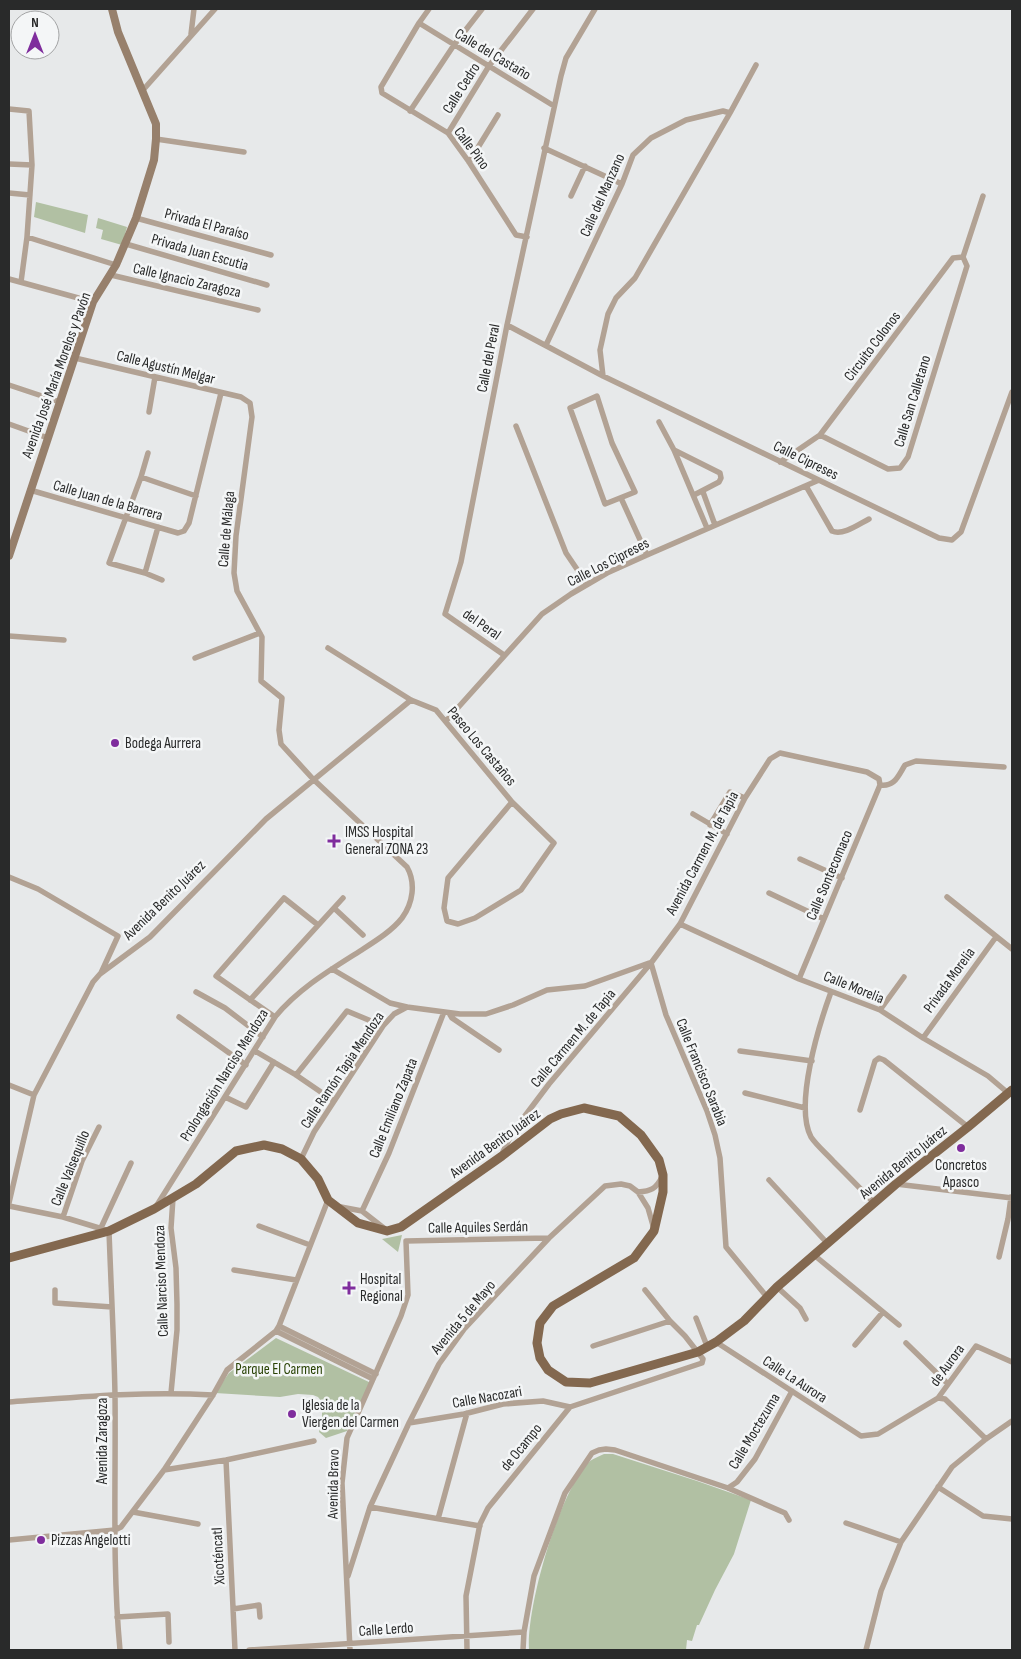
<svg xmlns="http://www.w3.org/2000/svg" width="1021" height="1659" font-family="'Sofia Sans Condensed',sans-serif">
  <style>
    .green { fill: #b1c0a3 }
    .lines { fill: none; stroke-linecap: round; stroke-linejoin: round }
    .minor { stroke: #b2a294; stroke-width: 5.5 }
    .secondary { stroke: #97806c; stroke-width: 8 }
    .primary { stroke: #83684f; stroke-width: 9 }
    .poi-dot { fill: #7f2d9d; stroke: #f4f6f7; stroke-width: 2 }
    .labels { text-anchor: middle; stroke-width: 5; stroke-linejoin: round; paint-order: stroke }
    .street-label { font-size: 15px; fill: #292a2a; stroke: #f4f6f7 }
    .poi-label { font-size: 15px; fill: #292a2a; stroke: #f4f6f7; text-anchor: start }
    .park-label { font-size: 15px; fill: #294204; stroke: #f4f6f7 }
  </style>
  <rect width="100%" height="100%" fill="#e7e9ea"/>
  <path class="green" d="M36,202L88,215L85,233L34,217Z
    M98,218L127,227L122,245L101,239L103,230L96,228Z
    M402,1235L398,1252L382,1239Z
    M276,1338L371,1383L347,1431L326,1438L319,1432L322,1420V1402L318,1397L313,1395L298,1394L280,1397L215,1393L229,1373Z
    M604,1454H613L697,1481L751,1500L734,1554L715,1590L699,1625H697L692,1641L687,1640L686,1650H529C526,1608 559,1491 590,1461C594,1458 600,1456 604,1454Z"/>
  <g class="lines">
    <path class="minor" d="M429,9L419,23L381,87L382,93L448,133L469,162L516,235L527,237
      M419,23L554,106
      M191,34L194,9
      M143,90L215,9
      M9,109L29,111L32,165L27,237L21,282
      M410,111L454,45L482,9
      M448,133L489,66L533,9
      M156,139L244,152
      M544,148L622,184
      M469,162L498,115
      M9,164L32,165
      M9,193L30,195
      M571,196L585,166
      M136,218L271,255
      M27,237L116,265
      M126,244L267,285
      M963,257L983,196
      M111,275L258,310
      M9,279L93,302
      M507,325L603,376L939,538L952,540L961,532L1012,392
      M546,345L622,184L633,155L651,138L686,120L723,111L730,113
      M75,358L241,397L250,403L252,417L236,536L234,573L237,591L262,637L261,681L282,698L279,730L281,744L313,779L407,867C416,883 413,903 402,918C392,931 374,942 360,951C330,970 298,989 275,1017L157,1205
      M603,376L600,350L608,314L616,298L635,278L730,113L756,65
      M9,385L60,402
      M597,396L612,443L635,492L605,504L570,408Z
      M149,412L155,377
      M659,422L674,450L707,528
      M9,424L48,438
      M516,426L566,553L587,584
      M820,435L888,469L900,468L908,457L967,266L963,257
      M674,450L720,473L721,478L719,482L694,495
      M798,450L820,435L953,258L963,257
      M148,453L141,477L109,563L145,573L162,580
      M780,462L792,454
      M141,477L196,496
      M806,486L832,531C843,536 859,524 869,519
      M30,490L178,533L184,531L189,523L221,393
      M703,492L715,525
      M621,498L647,555
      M145,573L158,527
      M9,636L64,640
      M328,648L411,700L436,710L512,802L554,843L521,890L475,918L458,924L447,921L444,908L448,878L512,802
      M504,655L445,614L461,562L507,325L561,76L566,58L595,9
      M195,658L260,633
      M446,721L542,614L571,594L607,573L647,555L819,480
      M880,785C895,787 898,776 905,765L916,761L1004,767
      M693,814L727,834
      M710,825L730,792L745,798
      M800,859L842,878
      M9,877L38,889L118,936L101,973
      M769,893L824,919
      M947,897L1012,949
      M334,908L363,935
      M680,924L799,979L880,1010L923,1038L988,1076L1008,1093
      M651,963L666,1015L707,1111L715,1135L720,1158L726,1247L767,1297
      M332,969L390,1003L407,1007
      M196,992L225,1008L263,1037
      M831,992C819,1025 794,1105 811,1137C817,1146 827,1154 834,1162C848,1176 861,1189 874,1203
      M250,1000L343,898
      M880,1010L904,977
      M449,1013L452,1018L499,1050
      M179,1017L246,1065
      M275,1017L216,976L284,898L318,925
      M923,1038L996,937
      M255,1051L296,1075L334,1101
      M740,1051L812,1061
      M296,1075L347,1011L383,1026
      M9,1085L34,1095
      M745,1093L805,1108
      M225,1097L246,1107L274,1062
      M860,1110L875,1061L879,1058L884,1060L968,1127
      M502,1154L512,1133L549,1084L651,963L680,924L745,798L770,759L780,753L867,772L879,779L880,785L799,979
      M301,1159L314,1132L383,1026L394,1014L407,1007L460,1014H486L513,1005L547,990L585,986L649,963
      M769,1180L828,1244
      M896,1184L1012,1198
      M638,1192C651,1191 656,1189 662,1177
      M9,1203L34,1095L93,982L100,974L150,937L266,819L411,700
      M9,1206L63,1217L109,1231C111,1286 114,1341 115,1395C116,1480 112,1565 120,1650
      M341,1207L362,1211L385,1229
      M362,1211L389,1153L444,1012
      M63,1217L82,1161L99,1127
      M259,1226L310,1245
      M99,1232L131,1163
      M814,1255L899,1325
      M999,1257L1008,1219L1011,1197
      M234,1270L296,1280
      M777,1287L800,1308L806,1319
      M55,1290V1303L112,1307
      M696,1318L707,1346
      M279,1326L376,1374
      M276,1331L373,1379
      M716,1342L861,1436L878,1434L938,1398L945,1399L986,1439
      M906,1343L948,1384
      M855,1345L883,1312
      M593,1346L670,1321
      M171,1393L177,1330V1304L176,1268L171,1228L173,1198
      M938,1398L976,1346L1012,1362
      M9,1402C77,1397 144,1391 213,1395
      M409,1423L464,1414L503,1404L543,1401L570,1407
      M226,1460L235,1650
      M164,1470L226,1460L314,1441
      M938,1487L983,1516L1012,1519
      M728,1488L737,1482L755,1459L792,1391
      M370,1507L480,1526
      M133,1512L198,1524
      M438,1519L467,1413
      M846,1523L901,1542
      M9,1540L115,1530L121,1527L164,1470L213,1395L227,1370L276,1331L279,1326L328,1200
      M348,1576L370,1507L409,1423L439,1364L465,1328L549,1238L605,1186L621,1184L630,1186L638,1192L648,1208L654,1229
      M233,1609L259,1605L260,1617
      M117,1617L168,1614L169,1642
      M249,1650L524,1632
      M350,1650L342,1483L347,1438L401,1316L408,1295L406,1241L549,1238
      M467,1650L466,1596L480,1524L488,1508L570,1407L702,1363L703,1359L685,1336L670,1321L645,1290
      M523,1650L524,1632L534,1576L565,1493L592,1453L599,1450L606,1449L615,1450L728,1488L785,1513L789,1520
      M866,1650L881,1591L901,1542L952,1467L986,1439L1012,1421"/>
    <path class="secondary" d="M9,556L93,302L116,265L136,218L154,160L156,139V124L118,32L112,9"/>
    <path class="primary" d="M9,1258L109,1231L154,1209L196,1184L236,1151L264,1145L282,1149L301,1159L318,1179L328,1200L358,1223L387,1231L401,1227L502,1156L550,1119L561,1114L584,1108L619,1116L641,1135L659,1160L663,1175V1192L654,1231L634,1258L553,1306L540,1323L537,1343L540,1358L548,1370L566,1382L590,1383L698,1352L716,1342L744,1321L777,1287L896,1184L968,1127L1012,1090"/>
  </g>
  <g class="poi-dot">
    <circle cx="115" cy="743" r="5"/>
    <path d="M331.5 833.5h5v5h5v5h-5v5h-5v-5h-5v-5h5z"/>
    <circle cx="961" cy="1148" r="5"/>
    <path d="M346.5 1280.5h5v5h5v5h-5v5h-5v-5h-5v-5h5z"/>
    <circle cx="292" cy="1414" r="5"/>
    <circle cx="41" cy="1540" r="5"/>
  </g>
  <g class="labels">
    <g class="street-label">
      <text transform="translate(493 54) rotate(31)" y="5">Calle del Castaño</text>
      <text transform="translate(461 88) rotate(-58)" y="5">Calle Cedro</text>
      <text transform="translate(472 148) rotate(53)" y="5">Calle Pino</text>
      <text transform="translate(602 195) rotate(-66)" y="5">Calle del Manzano</text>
      <text transform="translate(207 224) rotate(15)" y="5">Privada El Paraíso</text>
      <text transform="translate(200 252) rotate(16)" y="5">Privada Juan Escutia</text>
      <text transform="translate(187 280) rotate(13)" y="5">Calle Ignacio Zaragoza</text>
      <text transform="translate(872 346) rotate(-53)" y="5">Circuito Colonos</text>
      <text transform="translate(488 358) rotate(-79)" y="5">Calle del Peral</text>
      <text transform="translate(166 367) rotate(14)" y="5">Calle Agustín Melgar</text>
      <text transform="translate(56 375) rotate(-70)" y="5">Avenida José María Morelos y Pavón</text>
      <text transform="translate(912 401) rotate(-73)" y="5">Calle San Calletano</text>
      <text transform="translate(806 460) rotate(26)" y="5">Calle Cipreses</text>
      <text transform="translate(108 500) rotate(16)" y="5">Calle Juan de la Barrera</text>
      <text transform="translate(226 529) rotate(-85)" y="5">Calle de Málaga</text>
      <text transform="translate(608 562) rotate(-27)" y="5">Calle Los Cipreses</text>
      <text transform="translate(482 624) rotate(35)" y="5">del Peral</text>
      <text transform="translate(482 746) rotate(50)" y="5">Paseo Los Castaños</text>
      <text transform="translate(702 853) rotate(-62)" y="5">Avenida Carmen M. de Tapia</text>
      <text transform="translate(829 875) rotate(-67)" y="5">Calle Sontecomaco</text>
      <text transform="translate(164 900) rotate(-44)" y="5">Avenida Benito Juárez</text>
      <text transform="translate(949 980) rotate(-54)" y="5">Privada Morelia</text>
      <text transform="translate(854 987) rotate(22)" y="5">Calle Morelia</text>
      <text transform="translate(573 1038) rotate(-50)" y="5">Calle Carmen M. de Tapia</text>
      <text transform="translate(342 1070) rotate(-56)" y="5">Calle Ramón Tapia Mendoza</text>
      <text transform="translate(702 1072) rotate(68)" y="5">Calle Francisco Sarabia</text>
      <text transform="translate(224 1075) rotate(-58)" y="5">Prolongación Narciso Mendoza</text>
      <text transform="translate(393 1108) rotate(-68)" y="5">Calle Emiliano Zapata</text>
      <text transform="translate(495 1143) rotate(-36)" y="5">Avenida Benito Juárez</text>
      <text transform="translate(903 1162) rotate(-39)" y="5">Avenida Benito Juárez</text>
      <text transform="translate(70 1168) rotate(-68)" y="5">Calle Valsequillo</text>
      <text transform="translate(478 1227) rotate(-1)" y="5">Calle Aquiles Serdán</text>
      <text transform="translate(161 1281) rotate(-92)" y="5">Calle Narciso Mendoza</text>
      <text transform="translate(463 1317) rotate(-50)" y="5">Avenida 5 de Mayo</text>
      <text transform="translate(947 1365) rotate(-54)" y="5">de Aurora</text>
      <text transform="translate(795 1379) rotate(33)" y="5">Calle La Aurora</text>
      <text transform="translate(487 1397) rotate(-10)" y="5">Calle Nacozari</text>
      <text transform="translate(754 1431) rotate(-59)" y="5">Calle Moctezuma</text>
      <text transform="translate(102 1441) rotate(-90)" y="5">Avenida Zaragoza</text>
      <text transform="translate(521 1447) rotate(-51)" y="5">de Ocampo</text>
      <text transform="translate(333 1484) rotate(-89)" y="5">Avenida Bravo</text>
      <text transform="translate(218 1556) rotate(-93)" y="5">Xicoténcatl</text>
      <text transform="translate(386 1629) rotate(-4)" y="5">Calle Lerdo</text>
    </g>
    <g class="poi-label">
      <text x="125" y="748">Bodega Aurrera</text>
      <text x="345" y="837">IMSS Hospital<tspan x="345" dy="17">General ZONA 23</tspan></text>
      <text x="961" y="1170" text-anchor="middle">Concretos<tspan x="961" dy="17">Apasco</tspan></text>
      <text x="360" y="1284">Hospital<tspan x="360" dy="17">Regional</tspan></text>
      <text x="302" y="1410">Iglesia de la<tspan x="302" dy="17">Viergen del Carmen</tspan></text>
      <text x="51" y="1545">Pizzas Angelotti</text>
    </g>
    <g class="park-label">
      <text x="279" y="1374">Parque El Carmen</text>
    </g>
  </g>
  <rect width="1021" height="1659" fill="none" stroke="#292a2a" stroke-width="20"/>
  <g transform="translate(35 35)"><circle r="24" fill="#f4f6f7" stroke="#a3a4a5"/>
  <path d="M0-4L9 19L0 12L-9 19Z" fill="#7f2d9d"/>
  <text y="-8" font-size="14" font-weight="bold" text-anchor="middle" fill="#292a2a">N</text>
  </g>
</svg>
